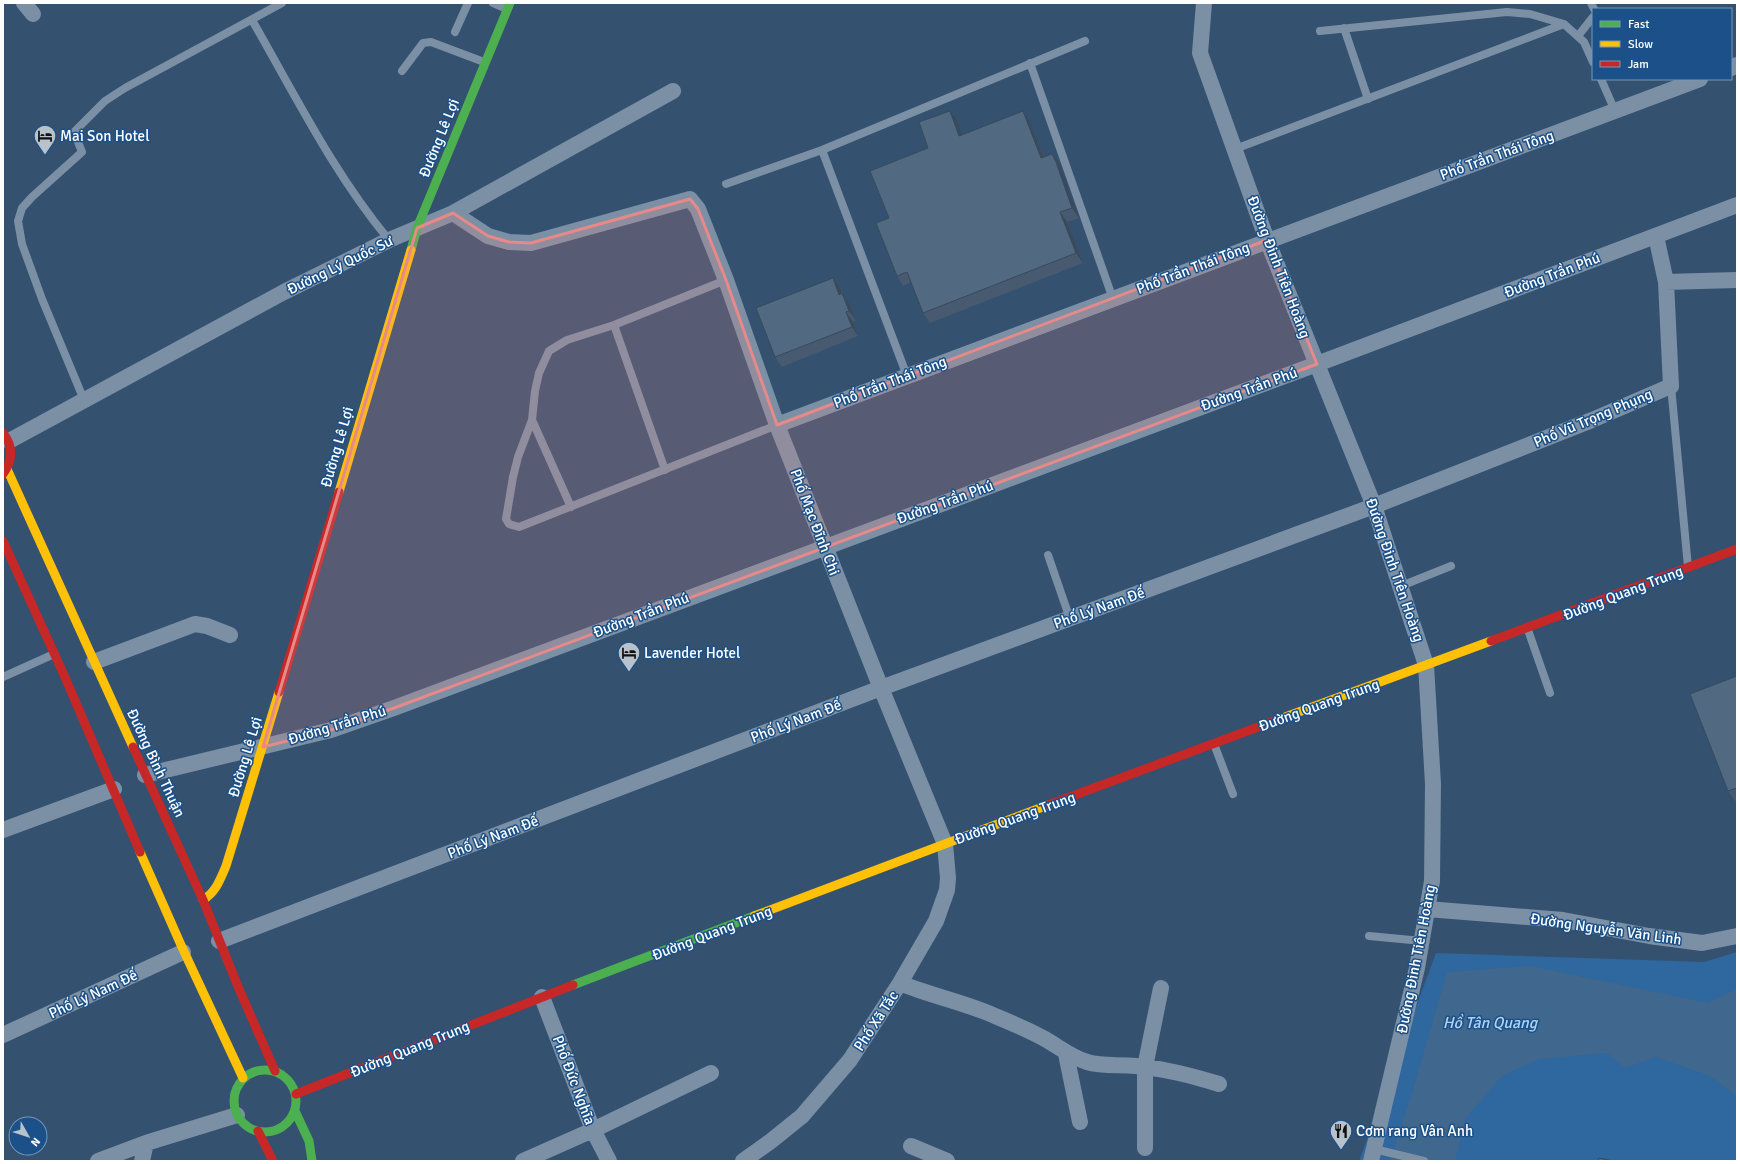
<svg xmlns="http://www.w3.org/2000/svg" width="1740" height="1164" font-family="Signika,sans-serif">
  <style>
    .green { fill: #2f679f }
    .water { fill: #40678e }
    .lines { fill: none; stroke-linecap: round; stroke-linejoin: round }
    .lane { stroke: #7b8fa5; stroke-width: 8 }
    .street { stroke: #7b8fa5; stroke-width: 16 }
    .fast { stroke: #4caf50; stroke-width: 9 }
    .slow { stroke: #ffc107; stroke-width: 9 }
    .jam { stroke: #c62828; stroke-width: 9 }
    .wall { fill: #475a70 }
    .shaded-wall { fill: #394a5b }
    .building { fill: #526982; stroke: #394a5b }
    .marked { fill: #e88989; fill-opacity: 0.2; stroke: #e88989; stroke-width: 3; stroke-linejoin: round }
    .labels { text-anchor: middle; stroke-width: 3; stroke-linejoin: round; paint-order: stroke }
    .poi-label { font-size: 15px; fill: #fff; stroke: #1b5188; text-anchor: start }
    .street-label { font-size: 15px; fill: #fff; stroke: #1b5188 }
    .water-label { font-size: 16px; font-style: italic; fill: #b0d3f4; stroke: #1b5188 }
  </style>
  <rect width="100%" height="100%" fill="#345170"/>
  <path class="green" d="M1737,952V1161H1359L1436,953L1704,962Z"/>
  <path class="water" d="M1531,966L1708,1003L1737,989V1097L1712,1077L1656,1057L1625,1068L1607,1053L1540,1059L1503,1075L1465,1119L1455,1161H1390L1414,1086L1447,972Z"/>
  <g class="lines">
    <path class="lane" d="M493,3L507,9
      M1591,3L1594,9
      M252,20C295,95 334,174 389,240
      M1344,28L1368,99
      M1320,31L1507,12L1530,14L1564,24
      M455,32L468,3
      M1578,36L1593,17
      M1030,63L1113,299
      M402,71L423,43L431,42L484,62
      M1601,79L1615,111
      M1235,149L1564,24L1584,42L1593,62
      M822,150L907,376
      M726,184L822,150L1085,41
      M726,280L614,325L567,340L549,351L539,373L535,391L532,420L518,457L513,477L506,519L509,524L519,527L777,425
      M614,325L665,470
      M1671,386L1688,567
      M84,400L42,299L22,244L18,221L22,208L32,197L82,152L74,132L105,101L125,88L282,3
      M532,420L571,507
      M1048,555L1070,619
      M1401,586L1451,566
      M1528,630L1550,693
      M3,677L54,654
      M1214,744L1233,794
      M1369,936L1422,941
      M1374,1149L1424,1161"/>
    <path class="street" d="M24,3L33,14
      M1204,3L1200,53L1267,240L1374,506L1426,665L1433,784L1432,881L1417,968L1371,1161
      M1731,68L1737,65
      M453,213L488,236L509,242L531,243L690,199L698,209L726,280L777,425L881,688L945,844L948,878L947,890L936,921L900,983L850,1060L802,1116L771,1141L743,1161
      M1666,282L1737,280
      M777,425L1700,79
      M9,441L284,292L389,240L453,213L673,91
      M94,662L195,624L207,626L230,635
      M145,775L331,730L394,708L1317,364L1737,205
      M3,830L114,789
      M1427,909L1563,920L1649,936L1702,943L1737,936
      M219,941L881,688L1374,506L1592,420L1671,386L1666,282L1656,236
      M900,983C931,996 964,1002 995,1016C1012,1023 1029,1030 1045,1039C1059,1047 1071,1057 1087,1062C1103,1067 1119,1064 1136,1066C1166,1069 1189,1075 1219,1084
      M542,997L593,1130L609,1161
      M3,1035L183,952
      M1066,1054L1080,1122
      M911,1146L947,1161
      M1145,1148V1067L1161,988
      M98,1161L146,1143L237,1115
      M142,1161L146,1143
      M523,1161L593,1130L711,1073"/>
    <path class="fast" d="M411,250L417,228L510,3
      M573,985L754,916
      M234 1101a31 31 0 1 1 62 0a31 31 0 1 1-62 0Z
      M295,1111L309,1141L312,1161"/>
    <path class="slow" d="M7,469L133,747
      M339,492L411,250
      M1277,720L1491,641
      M140,852L181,945L243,1078
      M203,900C216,892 220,880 226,866L279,692
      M754,916L1048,805"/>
    <path class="jam" d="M3,433C13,446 13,460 3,474
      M3,541L64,675L140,852
      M1491,641L1737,549
      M279,692L339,492
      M133,747L203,900L239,989L275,1071
      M1048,805L1277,720
      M296,1094L573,985
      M258,1131L273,1161"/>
  </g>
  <path class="wall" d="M957,121L962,135L1029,121L1044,157L1052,154L1059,163L1062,172L1079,218L1067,222L1083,263L930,323L923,313L911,282L903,286L897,276L889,218Z
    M833,278L840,288L842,293L849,303L856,321L853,322L858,336L782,367L775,357Z
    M1737,676V800L1735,801L1728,791Z"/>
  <path class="shaded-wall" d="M950,111L957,121L966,146L959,136Z
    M1023,111L1029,121L1048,168L1041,158Z
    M1052,154L1059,163L1079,218L1072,208Z
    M1060,212L1067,222L1083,263L1076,253Z
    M833,278L840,288L846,305L839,295Z
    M842,293L849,303L856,321L849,311Z
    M846,312L853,322L858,336L852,327Z"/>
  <path class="building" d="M950,111L959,136L1023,111L1041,158L1052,154L1056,162L1072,208L1060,212L1076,253L923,313L907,272L897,276L876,223L889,218L870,171L928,148L919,122Z
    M833,278L839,295L842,293L849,311L846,312L852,327L775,357L756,308Z
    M1737,676V788L1728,791L1690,694Z
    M1599,1158L1613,1161H1598Z"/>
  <path class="marked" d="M690,199L698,209L726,280L777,425L1267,240L1317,364L394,708L331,730L263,747L417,228L453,213L488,236L509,242L531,243Z"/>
  <defs>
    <g id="hotel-pin" transform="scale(1.15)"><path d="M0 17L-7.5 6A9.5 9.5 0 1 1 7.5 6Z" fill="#b8c2cd" stroke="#1b5188"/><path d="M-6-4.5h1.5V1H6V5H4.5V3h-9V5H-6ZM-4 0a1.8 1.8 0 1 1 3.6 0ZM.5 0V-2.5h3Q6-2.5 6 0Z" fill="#111"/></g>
    <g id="restaurant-pin" transform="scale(1.15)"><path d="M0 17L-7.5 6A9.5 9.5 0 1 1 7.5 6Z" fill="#b8c2cd" stroke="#1b5188"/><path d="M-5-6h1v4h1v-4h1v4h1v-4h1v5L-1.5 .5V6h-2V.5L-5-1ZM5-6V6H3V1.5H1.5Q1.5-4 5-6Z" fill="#111"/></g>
  </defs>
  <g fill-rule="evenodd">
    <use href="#hotel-pin" x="45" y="136"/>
    <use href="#hotel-pin" x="629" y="653"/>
    <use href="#restaurant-pin" x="1341" y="1131"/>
  </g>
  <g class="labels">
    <g class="poi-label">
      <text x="60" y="141">Mai Son Hotel</text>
      <text x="644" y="658">Lavender Hotel</text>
      <text x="1356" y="1136">Cơm rang Vân Anh</text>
    </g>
    <g class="street-label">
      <text transform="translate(439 138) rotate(-68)" y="5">Đường Lê Lợi</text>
      <text transform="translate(1497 155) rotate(-20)" y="5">Phố Trần Thái Tông</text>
      <text transform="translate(340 265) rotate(-26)" y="5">Đường Lý Quốc Sư</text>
      <text transform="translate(1279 267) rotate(69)" y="5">Đường Đinh Tiên Hoàng</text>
      <text transform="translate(1193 268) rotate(-21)" y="5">Phố Trần Thái Tông</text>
      <text transform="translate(1552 275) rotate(-21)" y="5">Đường Trần Phú</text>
      <text transform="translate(890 382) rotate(-21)" y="5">Phố Trần Thái Tông</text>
      <text transform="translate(1249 389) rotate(-20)" y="5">Đường Trần Phú</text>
      <text transform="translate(1593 418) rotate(-23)" y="5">Phố Vũ Trọng Phụng</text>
      <text transform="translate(337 447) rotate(-74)" y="5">Đường Lê Lợi</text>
      <text transform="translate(945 502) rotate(-20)" y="5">Đường Trần Phú</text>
      <text transform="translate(815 522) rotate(69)" y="5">Phố Mạc Đĩnh Chi</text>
      <text transform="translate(1395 570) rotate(71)" y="5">Đường Đinh Tiên Hoàng</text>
      <text transform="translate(1623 593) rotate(-21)" y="5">Đường Quang Trung</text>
      <text transform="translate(1099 608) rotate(-20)" y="5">Phố Lý Nam Đế</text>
      <text transform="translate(641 615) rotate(-21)" y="5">Đường Trần Phú</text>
      <text transform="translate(1319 705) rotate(-20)" y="5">Đường Quang Trung</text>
      <text transform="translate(796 721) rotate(-21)" y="5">Phố Lý Nam Đế</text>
      <text transform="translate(337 725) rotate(-17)" y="5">Đường Trần Phú</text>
      <text transform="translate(245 757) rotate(-73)" y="5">Đường Lê Lợi</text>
      <text transform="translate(156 763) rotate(65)" y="5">Đường Bình Thuận</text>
      <text transform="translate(1015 818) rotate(-20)" y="5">Đường Quang Trung</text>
      <text transform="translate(493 837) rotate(-21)" y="5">Phố Lý Nam Đế</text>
      <text transform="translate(1606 929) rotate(8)" y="5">Đường Nguyễn Văn Linh</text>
      <text transform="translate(712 933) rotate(-21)" y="5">Đường Quang Trung</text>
      <text transform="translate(1416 959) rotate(-79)" y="5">Đường Đinh Tiên Hoàng</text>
      <text transform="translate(93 994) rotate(-25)" y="5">Phố Lý Nam Đế</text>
      <text transform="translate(876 1021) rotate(-57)" y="5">Phố Xã Tắc</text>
      <text transform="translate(410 1049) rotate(-22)" y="5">Đường Quang Trung</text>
      <text transform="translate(574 1080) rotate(69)" y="5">Phố Đức Nghĩa</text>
    </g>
    <g class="water-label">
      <text x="1490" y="1028">Hồ Tân Quang</text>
    </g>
  </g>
  <rect width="1740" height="1164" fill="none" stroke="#ffffff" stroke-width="8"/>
  <rect x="1592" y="8" width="140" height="72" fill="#1b5188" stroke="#7697b8"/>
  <rect x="1600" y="21" width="20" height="6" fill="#4caf50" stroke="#7697b8"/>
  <text x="1628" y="28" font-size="12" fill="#ffffff">Fast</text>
  <rect x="1600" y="41" width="20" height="6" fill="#ffc107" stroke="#7697b8"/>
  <text x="1628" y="48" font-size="12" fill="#ffffff">Slow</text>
  <rect x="1600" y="61" width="20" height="6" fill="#c62828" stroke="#7697b8"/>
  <text x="1628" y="68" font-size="12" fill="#ffffff">Jam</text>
  <g transform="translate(28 1136) rotate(129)"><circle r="19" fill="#1b5188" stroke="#7697b8"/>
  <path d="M0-3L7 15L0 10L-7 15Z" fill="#b8c2cd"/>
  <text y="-6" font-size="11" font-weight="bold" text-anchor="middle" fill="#ffffff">N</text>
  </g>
</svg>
